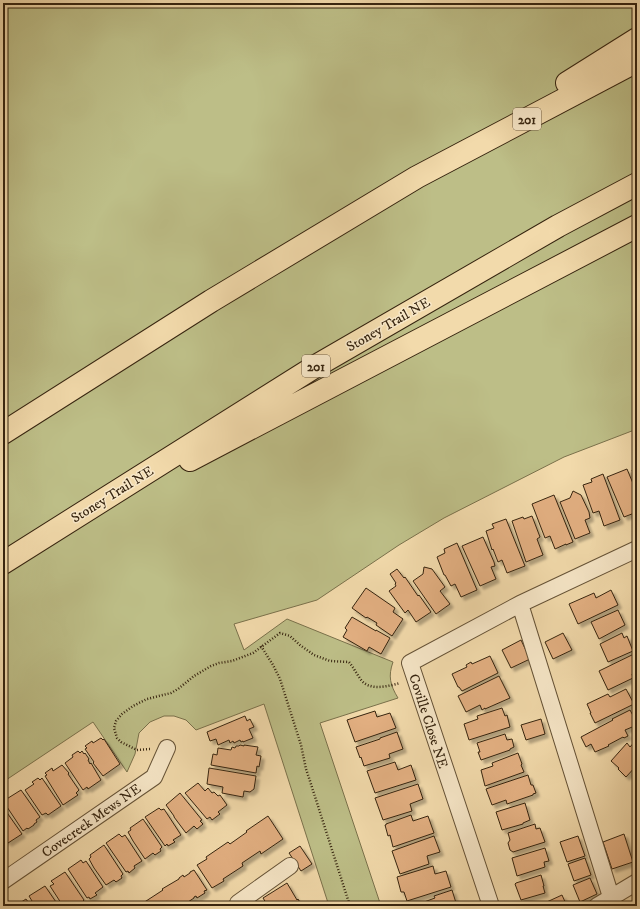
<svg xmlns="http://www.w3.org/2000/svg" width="640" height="909" font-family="'IM FELL DW Pica',serif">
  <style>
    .green { fill: #bdbe87; stroke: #7a714b }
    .building { fill: #e2af81; stroke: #36240f; filter: url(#shadow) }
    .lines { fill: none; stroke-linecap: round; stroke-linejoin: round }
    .minor-casing { stroke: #655236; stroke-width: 18 }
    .highway-casing { stroke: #36240f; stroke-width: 24 }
    .path { stroke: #36240f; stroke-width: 2.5; stroke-dasharray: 1 2; stroke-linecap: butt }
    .minor { stroke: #f7e7c8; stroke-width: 16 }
    .highway { stroke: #f2daab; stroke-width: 22 }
    .labels { text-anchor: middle; stroke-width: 3; stroke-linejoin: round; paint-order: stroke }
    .shield { fill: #f7e7c8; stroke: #705e46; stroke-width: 1 }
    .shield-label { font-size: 13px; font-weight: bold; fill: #36240f }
    .street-label { font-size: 14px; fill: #36240f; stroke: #f7e7c8 }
  </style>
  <defs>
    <filter id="shadow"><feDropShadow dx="3.5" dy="3.5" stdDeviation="1" flood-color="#0004"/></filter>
  </defs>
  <rect width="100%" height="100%" fill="#f2daab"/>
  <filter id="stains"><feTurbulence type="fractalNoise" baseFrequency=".005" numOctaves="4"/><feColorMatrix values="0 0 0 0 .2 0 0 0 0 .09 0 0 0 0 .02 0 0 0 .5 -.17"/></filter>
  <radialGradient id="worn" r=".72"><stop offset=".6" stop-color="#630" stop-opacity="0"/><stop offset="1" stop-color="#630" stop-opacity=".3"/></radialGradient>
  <path class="green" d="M3,3H637V429L564,457L444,518L399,545L317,600L234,624L244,650L287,619L393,662C388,676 390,685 398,698L320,723L381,906H329L264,704L196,730L186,720L174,716H164L150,722L139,733L135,754L127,772L93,722L3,782Z"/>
  <path class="building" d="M637,462V481L632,470L636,468L634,463Z
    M627,469L637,493V497L635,498L637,503V512L624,517L607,477Z
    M603,474L620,520L604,526L599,511L593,513L583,485L592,482L591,479Z
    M573,491L581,495L589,512L590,518L585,520L590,533L575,539L560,502L570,498Z
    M554,495L573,542L566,545V544L555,549L550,536L545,538L532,504Z
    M532,516L540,537L537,539L543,555L526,562L512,521L523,517L524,519Z
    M506,519L525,566L507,573L502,560L498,562L493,549L492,550L486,531L494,528L492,524Z
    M483,537L494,562L495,566L491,567L496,579L480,586L462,546Z
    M457,543L477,590L461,597L455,584L451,586L445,575H444L437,557L445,553L444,549Z
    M424,567L432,569L445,587L440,591L450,604L436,614L413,581L423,574Z
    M397,569L404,578L405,577L418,596L419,595L431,612L416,622L408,610L405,613L389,591L396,586L395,584L396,583L390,574Z
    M366,588L395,608L393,612L403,619L392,636L376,625L377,623L367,617L366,618L352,608Z
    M611,590L618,605L578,624L569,604L594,593L596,598Z
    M618,610L625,625L599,639L591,622Z
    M352,617L376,631V630L390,638L381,654L369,647L367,651L343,637L347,630L345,628Z
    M563,633L572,650L553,659L545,642Z
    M622,633L624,638L627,636L633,651L608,662L600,644Z
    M521,640L530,659L511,668L502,650Z
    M636,653L637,671L632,674L633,678L608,690L599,671Z
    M490,656L498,673L462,691L459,687H458L452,674L467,667L466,665L471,662L472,664Z
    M499,676L510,698L485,709V708L482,710L480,705L466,712L458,696Z
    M626,689L634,704L595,723L590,713H591L587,704L608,694L610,697Z
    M502,708L505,716L507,715L510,727L469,740L464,724L478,719L477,716Z
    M630,710L637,723V725L625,730L628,736L624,738L623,737L608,745L609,746L595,752L591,744L586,747L581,737L613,720L612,719Z
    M375,711L377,717L390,713L396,728L355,742L347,720Z
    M245,716L247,721L250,719L254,727L249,729L253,738L243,742V741L241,742L240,740L234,743L233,741L230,743L229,740L218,745L216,739L210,741L207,732Z
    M541,719L545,734L526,740L521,725Z
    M397,732L403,749L389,754L390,758L364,766L361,757L360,758L356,747L380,739V738Z
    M505,734L507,740L512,739L514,747L510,749V750L481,760L478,752H480L477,743Z
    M101,738L103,740L104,739L120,764L103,776L93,763L94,762L85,749L87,748L85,746L92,741L93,743Z
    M637,739V765L626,777L618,769L619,768L611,761L627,743L630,747Z
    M240,745L244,746V745L258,747L256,755L261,756L259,767L257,766L256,773L211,765L213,754L217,755L218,748L231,750L232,747L235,748L236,746H239Z
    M78,751L80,753L82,751L84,754L85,753L89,759L88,760L90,764L91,763L101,780L88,789L87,787L83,790L65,763L73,757L72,755Z
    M518,753L522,764L521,765L524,772L485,786L481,770L493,766L492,763Z
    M395,762L398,770L411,765L416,780L375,793L367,771Z
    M62,765L69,773L68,774L79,790L76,793L78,795L63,805L45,776L47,775L45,773L52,768L53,771Z
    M209,768L256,776L254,789L250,792L244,791L243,797L222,793L223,787L207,784Z
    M528,775L531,785H533L536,793L533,794V795L507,804L506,800L492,805L486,789Z
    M38,778L40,780L42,778L61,806L48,815L46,813L42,815L25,790L34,784L32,782Z
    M198,783L205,791L208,788L212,793L214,792L218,796L220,795L227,805L218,812L220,814L212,820L210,817L207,819L185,793Z
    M418,784L423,799L410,804L412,811L383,820L375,798Z
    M21,790L40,817L36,820L37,822L34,824V825L28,829L27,828L23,831L5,804L7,802L5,800Z
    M180,793L202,820L200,821L203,824L197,829L194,826L186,833L174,817V816L166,805Z
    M525,803L530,820L523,823V824L502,830L496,812Z
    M3,807L22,834L8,843L6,840L3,842Z
    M159,808L161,810L164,809L181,835L173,840L175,842L168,846L167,844L165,846L145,817Z
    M411,815L413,821L428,816L434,833L393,847L390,835L388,836L385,825H386V824Z
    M268,816L283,839L261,854L260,851L242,863L243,866L223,879L224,881L212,888L197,865L207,859L206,857L228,842L230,844L247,832L246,831Z
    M143,819L162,847L160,849L161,851L155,855L153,853L145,859L133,841L128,832L131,830L130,828Z
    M535,824L536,829L540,828L545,842L513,852L510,850L508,843L510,840L508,833Z
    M119,834L122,837L125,835L142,861L134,866L135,868L129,873L128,871L126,872L106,843Z
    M624,834L633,862L612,869L603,842Z
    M434,836L440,852L427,856L429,864L400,874L392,851Z
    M578,836L585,856L567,862L560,842Z
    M104,845L123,874L121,876L122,878L116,882L114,880L106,885L94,868L89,859L91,857L90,855Z
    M300,846L312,864L301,871L289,853Z
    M545,848L549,861L544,862L545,867L517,876L512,858Z
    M585,858L591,875L574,881L568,864Z
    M81,860L83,863L86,861L103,887L95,893L97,895L90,899L89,897L87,898L68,869Z
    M433,866L435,874L446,871L451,887L407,901L404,892H401L397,877Z
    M194,870L207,890L204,891L205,893L197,898L196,896L194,897V898L182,906H137L139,905L138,904L142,902L143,903L163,890L162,889L179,879V878L183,875L184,877L190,873V872Z
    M65,872L84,900L82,902L83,904L80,906H63L50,886L54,884L51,881Z
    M541,875L544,886H543L545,893L521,900L515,884L516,883Z
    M590,878L597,894L580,902L573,885Z
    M287,883L297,900L298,899L301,904L302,903L304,906H268L263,898Z
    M45,886L56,902L59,906H35L29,896Z
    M452,890L457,906H413L435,898L434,896Z
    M562,895L566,904L561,906H538Z
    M26,899L31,906H15Z
    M631,902L634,906H623Z"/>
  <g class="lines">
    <g class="minor-casing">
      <path id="minor" d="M520,604L611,897
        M3,881L154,777L167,748
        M240,906L238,903L290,866
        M491,906L410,663L520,604L637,549
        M597,906L637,882"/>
    </g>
    <g class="highway-casing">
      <path id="highway" d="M567,83L637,39
        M3,433L211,301L417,177L637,61
        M190,460L637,226
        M3,563L316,366L558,226L637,184"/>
    </g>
    <path class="path" d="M261,646L273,665L280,679L301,745L306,769L310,781L350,906
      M150,749L137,750L121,742L117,738L114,728L116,721L122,714L133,706L147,699L171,693L178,689L194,676L211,666L219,663L232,661L253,653L280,633L290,636L300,645L314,655L330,661L349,662C354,668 357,675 362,681C371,691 389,686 400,683"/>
    <use href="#minor" class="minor"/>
    <use href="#highway" class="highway"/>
  </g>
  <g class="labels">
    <g class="shield">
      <rect x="513" y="108" width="28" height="22" rx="3"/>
      <rect x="302" y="355" width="28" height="22" rx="3"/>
    </g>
    <g class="shield-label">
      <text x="527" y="124">201</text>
      <text x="316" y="371">201</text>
    </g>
    <g class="street-label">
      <text transform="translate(388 324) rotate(-30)" y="5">Stoney Trail NE</text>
      <text transform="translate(112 494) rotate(-32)" y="5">Stoney Trail NE</text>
      <text transform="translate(429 721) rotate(72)" y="5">Coville Close NE</text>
      <text transform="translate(91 820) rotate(-35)" y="5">Covecreek Mews NE</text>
    </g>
  </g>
  <rect width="640" height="909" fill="none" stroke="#f2daab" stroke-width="16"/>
  <rect x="4" y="4" width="632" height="901" fill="none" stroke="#36240f" stroke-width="2"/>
  <rect x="8" y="8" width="624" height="893" fill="none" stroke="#36240f"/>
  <rect width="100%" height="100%" filter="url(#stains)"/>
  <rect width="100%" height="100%" fill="url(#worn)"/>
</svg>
